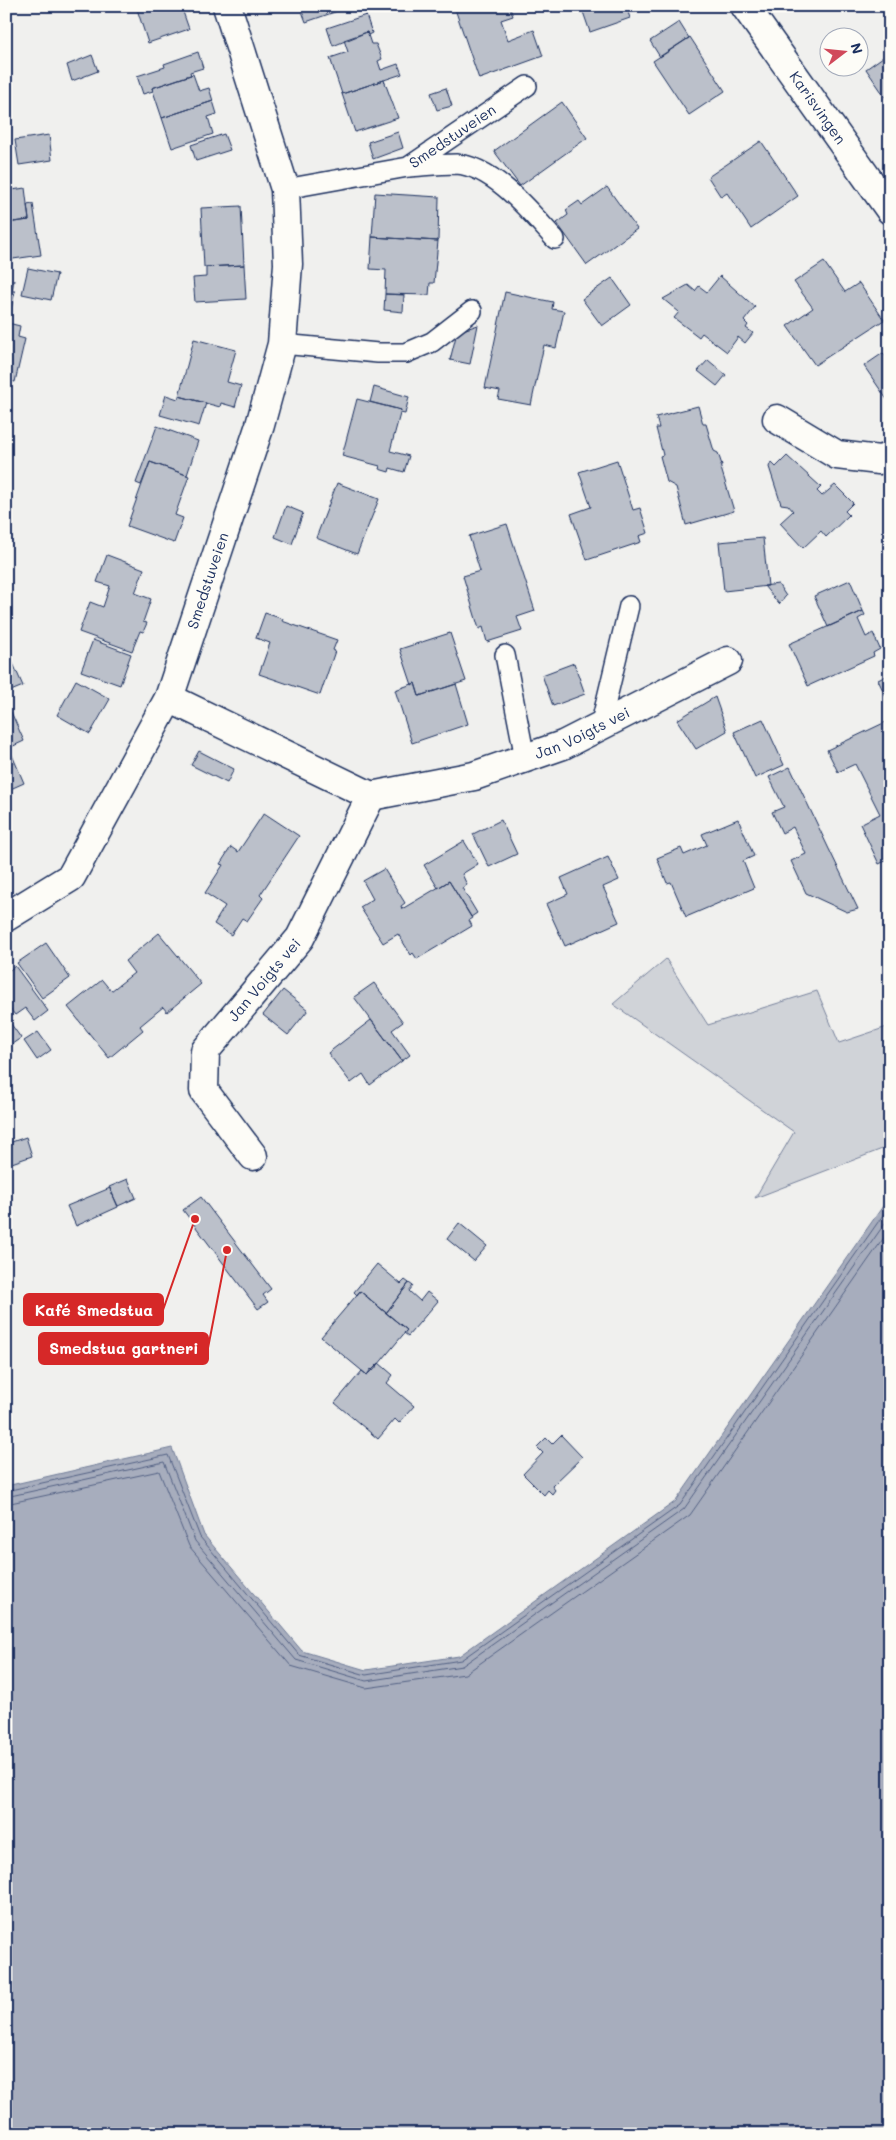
<svg xmlns="http://www.w3.org/2000/svg" width="896" height="2140" font-family="Mali,sans-serif">
  <style>
    .green { fill: #d0d3d8; stroke: #76819b }
    .water { fill: #a7adbd; stroke: #6f7b97 }
    .lines { fill: none; stroke-linecap: round; stroke-linejoin: round }
    .shore { stroke: #536184; stroke-width: 1 }
    .building { fill: #bbc0ca; stroke: #1b2f5e }
    .service-casing { stroke: #1b2f5e; stroke-width: 22 }
    .minor-casing { stroke: #1b2f5e; stroke-width: 31 }
    .service { stroke: #fdfcf7; stroke-width: 19 }
    .minor { stroke: #fdfcf7; stroke-width: 28 }
    .labels { text-anchor: middle; stroke-width: 5; stroke-linejoin: round; paint-order: stroke }
    .street-label { font-size: 15px; fill: #1b2f5e; stroke: #fdfcf7 }
    .leader { fill: none; stroke: #d62828; stroke-width: 2 }
    .callout-dot { fill: #d62828; stroke: #fdfcf7; stroke-width: 2 }
    .callout { fill: #d62828; stroke: #d62828; stroke-width: 2 }
    .callout-label { font-size: 16px; text-anchor: middle; font-weight: bold; fill: #fff }
  </style>
  <rect width="100%" height="100%" fill="#f0f0ee"/>
  <filter id="ink" filterUnits="userSpaceOnUse"><feTurbulence type="fractalNoise" baseFrequency=".02" numOctaves="2"/><feDisplacementMap in="SourceGraphic" scale="10" xChannelSelector="R" yChannelSelector="G"/><feConvolveMatrix kernelMatrix="1 2 1 2 8 2 1 2 1" color-interpolation-filters="sRGB"/></filter>
  <g filter="url(#ink)">
    <path class="green" d="M666,959L708,1025L817,991L839,1043L890,1026V1146L755,1198L794,1132L613,1004Z"/>
    <path class="water" d="M890,1196V2134H6V1486L172,1448L204,1535L302,1651L366,1670L459,1656L676,1501Z"/>
    <g class="lines">
      <path class="shore" d="M6,1491L168,1455L200,1537L299,1655L366,1675L461,1660L680,1505L890,1205
        M6,1497L164,1462L195,1541L296,1660L366,1681L462,1666L684,1509L890,1216
        M6,1504L159,1471L189,1546L291,1666L366,1688L465,1674L690,1515L890,1229"/>
    </g>
    <path class="building" d="M136,6H181L189,29L148,43Z
      M300,6H352L306,22Z
      M454,6H509L513,16L501,20L508,40L534,30L543,56L479,79Z
      M581,6H626L630,18L590,32Z
      M366,15L372,33L368,35L367,32L333,46L327,28Z
      M679,22L689,38L660,57L650,41Z
      M367,32L371,44H376L382,59L378,61L381,70L398,64L402,74L342,94L330,58L348,52L344,40Z
      M690,37L725,91L689,115L653,61Z
      M198,52L203,68L190,72L191,75L152,88L153,91L143,94L137,76L165,67L164,64Z
      M890,52V104L866,69Z
      M92,55L98,71L72,81L67,65Z
      M193,74L199,91L209,88L213,101L162,118L152,88Z
      M384,80L398,118L355,132L342,94Z
      M446,88L452,106L437,110L431,93Z
      M213,101L217,114L208,117L213,134L172,148L162,118Z
      M562,102L587,138L520,186L494,151Z
      M398,132L403,148L373,159L368,142Z
      M224,134L230,150L196,161L191,145Z
      M49,135L52,160L19,165L15,140Z
      M761,141L798,196L751,229L727,193L721,197L708,177Z
      M6,163H8L12,190L25,188L29,220L6,223Z
      M607,187L637,229L587,265L557,223L568,215L566,210L579,201L582,205Z
      M375,193L439,197L438,241L372,237Z
      M33,204L41,255L6,260V223L29,220L27,205Z
      M241,206L244,265L204,267L201,208Z
      M372,237L438,241L434,283H430L429,295L385,294L386,270L370,269Z
      M824,262L845,292L859,283L884,320L815,365L787,326L813,308L794,282Z
      M244,265L246,299L195,302L193,278L206,277V267Z
      M28,268L57,274L51,300L22,294Z
      M720,276L755,307L744,321L748,325L746,328L753,333L745,343L738,337L727,352L702,333L699,337L674,318L679,312L663,299L688,285L695,291L699,286L707,292Z
      M6,278L14,280L12,291H15L8,323L20,326L18,337L25,339L15,382L6,380Z
      M612,278L631,305L602,326L582,299Z
      M505,292L553,302L552,309L564,311L556,348L544,345L531,405L498,399L500,391L485,388Z
      M385,294L404,295L403,312L384,310Z
      M478,325L470,364L450,360L457,332Z
      M194,339L236,350L227,382L241,386L235,407L221,403L220,407L179,396Z
      M883,353L890,360V404L864,366Z
      M708,360L726,375L717,386L698,371Z
      M374,387L409,397L405,414L400,413L401,410L370,402Z
      M166,395L178,399L179,396L206,403L199,426L160,415Z
      M357,399L401,410L390,451L409,456L404,472L390,468L389,472L379,469L380,466L342,456Z
      M698,406L703,424H706L714,451L718,453L722,465H720L734,511L686,525L676,487L667,482L660,456L663,455L656,428H659L656,417Z
      M157,426L198,441L187,475L150,462L141,485L136,483Z
      M787,456L821,487L817,491L822,496L835,485L853,503L845,511L849,515L826,537L821,531L803,548L780,523L793,511L788,505L781,504L769,467L771,462L776,467Z
      M617,460L633,510L640,508L648,533L639,536L641,542L587,560L571,514L591,507L579,472Z
      M150,462L189,476L175,515L183,518L174,543L127,526Z
      M337,483L379,499L357,554L316,538Z
      M286,506L303,513L292,544L275,537Z
      M507,524L535,611L517,617L522,631L487,642L483,627L479,629L463,576L480,571L469,536Z
      M763,538L768,586L724,591L719,542Z
      M107,555L144,569L135,593L151,599L143,622L147,623L143,632L140,631L132,651L79,632L90,602L103,607L110,586L97,582Z
      M850,580L863,611L828,627L814,596Z
      M778,584L786,596L779,604L764,586Z
      M863,611L865,615L858,619L866,637L873,633L880,649L873,653L874,656L808,686L789,644Z
      M265,613L283,619L282,621L337,640L333,650L335,651L320,695L259,674L270,643L256,638Z
      M450,633L466,681L419,696L415,683L412,685L400,649Z
      M93,640L131,654L120,685L81,671Z
      M8,652L23,686L6,693V653Z
      M574,663L585,694L553,706L542,675Z
      M890,674V705L878,680Z
      M76,680L110,699L90,734L57,715Z
      M415,683L419,696L456,684L468,724L412,743L395,690Z
      M715,697L727,731L696,749L677,720Z
      M11,712L24,741L9,748L24,783L6,791V714Z
      M763,719L784,765L755,778L734,732Z
      M890,720V859L879,864L860,824L880,814L855,764L838,772L827,750Z
      M199,751L234,769L227,783L191,765Z
      M790,767L828,847L858,909L847,912L806,893L791,861L806,854L793,827L782,833L772,812L784,807L769,777Z
      M264,813L299,836L260,895L263,898L247,921L242,918L231,935L214,924L225,906L205,893L223,865L220,864L231,847L238,852Z
      M738,819L754,856L743,861L754,888L686,917L671,882L667,883L657,858L681,848L684,855L707,845L702,834Z
      M501,820L517,854L489,867L473,834Z
      M464,841L478,864L462,874L467,885L462,888L477,913L471,917L449,881L438,888L424,865Z
      M608,857L619,880L603,887L619,922L565,946L546,904L568,894L561,878Z
      M384,869L405,903L401,906L402,909L449,881L472,918L469,920L472,926L417,959L413,953L411,955L398,934L383,943L360,907L373,899L363,881Z
      M159,933L201,984L167,1012L163,1007L140,1026L143,1030L109,1058L68,1007L102,980L111,991L134,973L125,961Z
      M46,943L70,978L42,998L17,963Z
      M15,966L48,1011L35,1021L25,1008L15,1015L6,1004V973Z
      M374,983L403,1022L392,1030L410,1055L402,1061L354,997Z
      M283,990L308,1010L288,1035L263,1015Z
      M6,1017L21,1038L6,1048Z
      M371,1020L402,1061L370,1085L363,1074L351,1083L328,1053Z
      M38,1032L51,1050L37,1060L24,1041Z
      M26,1137L32,1156L6,1165V1144Z
      M128,1179L136,1198L118,1206L109,1187Z
      M110,1188L118,1207L76,1226L67,1206Z
      M201,1197L271,1289L263,1295L268,1302L258,1309L183,1210Z
      M459,1223L487,1246L474,1261L447,1239Z
      M377,1264L401,1284L405,1280L409,1283L386,1313L360,1291L357,1295L354,1292Z
      M409,1283L413,1286L409,1291L420,1301L427,1292L438,1301L408,1336L404,1333L407,1330L386,1313Z
      M360,1291L407,1330L373,1371L371,1369L367,1375L321,1337Z
      M379,1363L393,1375L387,1383L414,1406L399,1423L395,1419L378,1439L335,1403L362,1371L367,1375Z
      M561,1435L582,1457L552,1486L555,1490L552,1494L548,1490L544,1495L523,1474L543,1453L537,1447L546,1438L552,1444Z"/>
    <g class="lines">
      <g class="service-casing">
        <g id="service">
          <path d="M409,167C424,166 440,164 456,164C494,166 531,213 555,239"/>
          <path id="s1" d="M285,189L408,167L527,86"/>
          <path d="M282,344L378,353H406L432,342L472,311"/>
          <path d="M505,655L525,758"/>
          <path d="M600,727L629,606"/>
        </g>
      </g>
      <g class="minor-casing">
        <g id="minor">
          <path id="s2" d="M745,6L890,210"/>
          <path d="M777,419L837,455L879,460L890,457"/>
          <path id="s3" d="M169,698L371,796L474,776L563,745L728,661"/>
          <path id="s4" d="M6,917L71,877L169,698L260,425L282,344L288,264L285,189L227,6"/>
          <path id="s5" d="M253,1156L204,1091L205,1051L300,938L371,796"/>
        </g>
      </g>
      <use href="#service" class="service"/>
      <use href="#minor" class="minor"/>
    </g>
  </g>
  <g class="labels">
    <g class="street-label">
      <text dy="5" stroke="none"><textPath href="#s2" startOffset="125">Karisvingen</textPath></text>
      <text dy="5" stroke="none"><textPath href="#s1" startOffset="179">Smedstuveien</textPath></text>
      <text dy="5" stroke="none"><textPath href="#s4" startOffset="404">Smedstuveien</textPath></text>
      <text dy="5" stroke="none"><textPath href="#s3" startOffset="446">Jan Voigts vei</textPath></text>
      <text dy="5" stroke="none"><textPath href="#s5" startOffset="214">Jan Voigts vei</textPath></text>
    </g>
  </g>
  <path class="leader" d="M195 1219L163 1310M227 1250L208 1348"/>
  <g class="callout-dot">
    <circle cx="195" cy="1219" r="5"/>
    <circle cx="227" cy="1250" r="5"/>
  </g>
  <g class="callout">
    <rect x="24" y="1294" width="139" height="31" rx="5"/>
    <rect x="39" y="1333" width="169" height="31" rx="5"/>
  </g>
  <g class="callout-label">
    <text x="94" y="1316">Kafé Smedstua</text>
    <text x="124" y="1354">Smedstua gartneri</text>
  </g>
  <rect width="896" height="2140" fill="none" stroke="#fdfcf7" stroke-width="25"/>
  <rect x="12" y="12" width="871" height="2115" fill="none" stroke="#1b2f5e" stroke-width="2" filter="url(#ink)"/>
  <g transform="translate(844 52) rotate(74)"><circle r="24" fill="#fdfcf7" stroke="#a3aaba"/>
  <path d="M0-4L9 19L0 12L-9 19Z" fill="#d1495b"/>
  <text y="-8" font-size="14" font-weight="bold" text-anchor="middle" fill="#1b2f5e">N</text>
  </g>
</svg>
